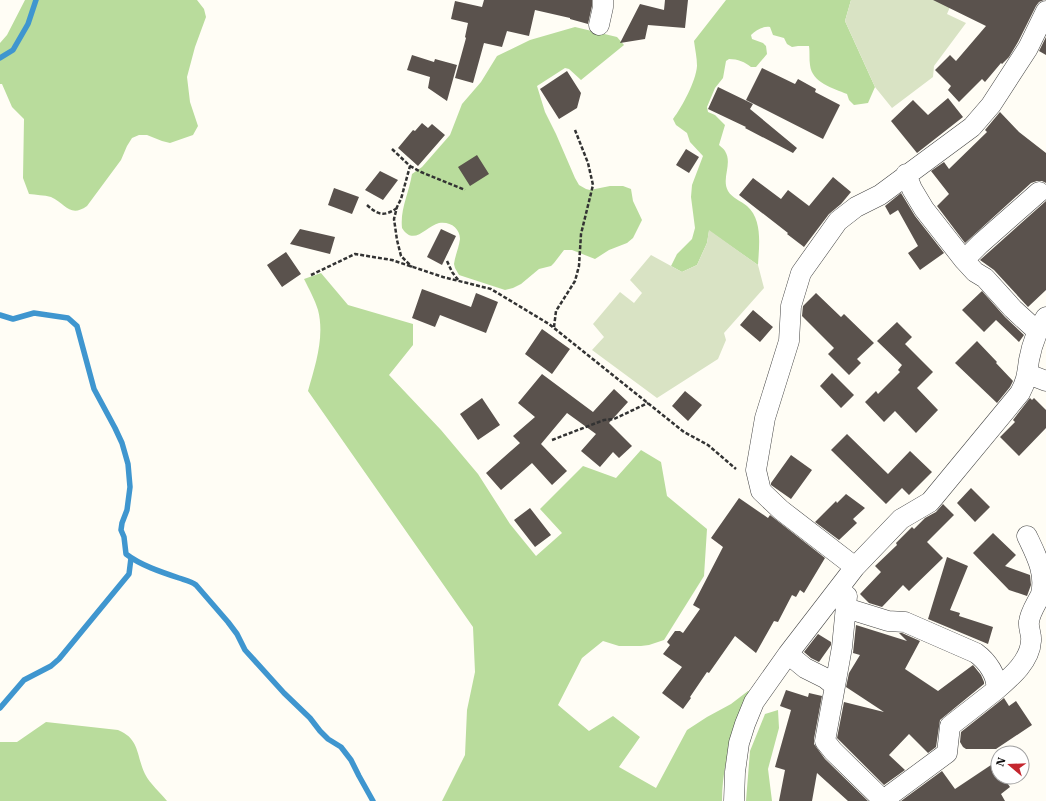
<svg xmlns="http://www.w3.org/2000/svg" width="1046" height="801" font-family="'IBM Plex Serif',serif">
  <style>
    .forest { fill: #b9dc9c }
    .cemetery { fill: #d9e3c4 }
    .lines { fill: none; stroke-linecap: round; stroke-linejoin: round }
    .stream { stroke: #3f96cf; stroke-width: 5.5 }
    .building { fill: #5a524d }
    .minor-casing { stroke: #444; stroke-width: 21 }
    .path { stroke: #333; stroke-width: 2.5; stroke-dasharray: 4 2; stroke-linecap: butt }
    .minor { stroke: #fff; stroke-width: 20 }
  </style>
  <rect width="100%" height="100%" fill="#fffdf5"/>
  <path class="forest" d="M25,0H197L204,9L206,17L195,47L187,77L190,102L198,126L193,135L170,143L162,141L147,135H139L132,138L127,146L121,160L87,206C70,218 66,204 51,197C44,195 36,195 29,194L23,178L24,119L12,107L2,84H0V43L7,35Z
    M726,0H851L845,21L875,87L868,103L854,105L849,100L847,94C833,88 812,83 810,65C809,59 810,53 809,46H798L792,47L787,44L784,38L773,35L770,27C763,26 756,30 751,35L752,39L763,43L766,46L767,54L756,67H751C745,62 738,59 729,59L726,61L723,78L715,88L707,107L708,112L715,115L725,125L719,145C721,147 724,149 725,151C733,164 721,178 728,191C732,198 741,201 747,206C763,220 759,246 758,265L709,231L707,243L697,265L682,272L671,266L677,254L692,239L695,228L691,197L692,185L703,156L690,142L687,133L676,125L673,119C682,107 696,81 697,66C697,58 695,49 694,41Z
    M575,27L617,37L624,45L581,80L569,69L565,68L537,86L545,112L556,134L575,178L579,185L586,189L590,190L610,186H623L631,189L633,201L642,220L633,238L627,243L609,250L595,259L572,250H564L554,263L551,266L539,269L521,284L513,288L505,290L459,275L455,268L454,264C455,256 459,247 460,239C460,228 450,221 439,223C426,226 414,247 402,228C400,209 409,193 412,174L422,167L450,135L462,104L481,82L497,56L530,40Z
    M321,273L348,305L413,324V345L389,375L441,430L478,474L510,524L536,556L562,533L540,509L583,466L616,478L641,450L661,462L667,496L707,529L704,576L664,640L649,645L641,646H619L603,641L582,658L558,705L589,731L613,716L640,737L619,767L656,788L687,730L707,717L731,704L748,691L753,694C735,730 722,759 722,801H442L465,755L467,710L475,672L473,627L308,391C315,366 325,337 318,310C315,300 309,289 304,279Z
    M778,710L779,728L768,769L772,801H746L750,751L765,714Z
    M46,722L118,730C140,739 136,755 145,774C150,784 160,792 167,801H0V742H17Z"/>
  <path class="cemetery" d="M851,0H953L947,14L966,23L934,66L933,77L892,108L875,87L845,21Z
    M709,230L758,265L764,288L724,333L726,340L718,359L657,398L592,350L604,337L593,324L620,292L634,303L642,293L630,280L651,255L682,272L697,265L707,243Z"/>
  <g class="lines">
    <path class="stream" d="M0,58L13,50L28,24L36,0
      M0,315L13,319L34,313L68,318L77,326L94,389L115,428L122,443L128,464L130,487L127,510L122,523L121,530L124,537L126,554C140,565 161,572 179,578C185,580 191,581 196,585L228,622L237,634L245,650L284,693L310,718L320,731L328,739L341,747L351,760L359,776L373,801
      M0,708L24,680L51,666L59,659L129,574L131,558"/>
  </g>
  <path class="building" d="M484,0H592V6L588,24L570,19V18L535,10L529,36L507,31L502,47L484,43L473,83L455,78L466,38L465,37L468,23L451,19L455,1L482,7Z
    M665,0H688L685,28L648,25L645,39L620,43L640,4L664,10Z
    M933,0H1044L1039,2L1036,6L1018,42L1009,57L1002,64L1001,63L985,82L982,79L959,102L948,90L951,86L935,70L950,55L956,61L986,26Z
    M1046,37V55L1039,51Z
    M412,55L434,62L435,59L457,65L447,101L428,88L430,77L407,70Z
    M762,68L795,84L798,79L816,89L815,92L840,105L823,139L746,100Z
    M567,71L581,93L577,108L559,119L540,89Z
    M718,87L753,104L750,109L797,148L793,153L745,128L746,127L708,109Z
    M948,98L963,117L917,153L891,121L913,100L928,115Z
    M1000,112L1019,132L1046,153V183L1042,181H1037L1031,183L965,243L937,206L949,194L931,171L944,162L949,169L987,132L985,130Z
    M422,123L428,128L432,124L445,135L418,166L398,148L413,130L415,131Z
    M686,149L699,157L689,173L676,165Z
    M477,155L489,174L470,186L458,167Z
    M380,171L398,180L383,200L365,190Z
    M833,177L851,192L841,204L829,214L804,247L787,234L788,233L739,195L753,178L781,199L788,190L809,206Z
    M334,188L359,197L352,214L328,205Z
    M901,193L915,216L944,253L920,270L908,253L918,246L898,210L890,215L885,206Z
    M1046,201V290L1028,307L994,270L980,260Z
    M300,229L335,237L330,254L290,244Z
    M441,229L456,236L442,265L427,257Z
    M286,252L301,274L282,287L267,265Z
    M422,289L471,307L476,293L498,302L486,333L440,315L435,327L412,318Z
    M982,291L1005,317L1024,335L1019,342L996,320L984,332L962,310Z
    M816,293L841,317L844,314L874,343L857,359L861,363L849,375L828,354L834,348L802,316L803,306Z
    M753,310L773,327L760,342L740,325Z
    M897,322L912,337L905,344L933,372L917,388L938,410L916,433L895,411L884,422L865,402L876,391L878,394L900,372L898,370L902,365L877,341Z
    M542,329L570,349L552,374L525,354Z
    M977,341L997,362L996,363L1013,381L1010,387L997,403L955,363Z
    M832,373L854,395L841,408L820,386Z
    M542,374L593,412L614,389L628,402L609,423L632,446L619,458L613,452L600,467L581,451L596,434L567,413L541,444L567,471L552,485L532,463L501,490L486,473L520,443L513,436L535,417L518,403Z
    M685,391L702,405L688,421L672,406Z
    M482,398L500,425L478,440L460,414Z
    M1030,398L1032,400L1034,398L1046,410V428L1019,456L1000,437L1015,422L1013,420Z
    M847,434L888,474L910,451L932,472L909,495L902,488L886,504L831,450Z
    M791,455L812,470L791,499L771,485V483Z
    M971,488L990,507L975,522L957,503Z
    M846,494L865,508L853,519L857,523L839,540L815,522L836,501L837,503Z
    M739,498L768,518L770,515L825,558L804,593L800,590L796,597L792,595L778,622L774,621L756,653L735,636L709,673L707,672L690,697L691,698L683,709L662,693L682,667L663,654L670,645L667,642L675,631H680L683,633L700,609L693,605L723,547L711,538Z
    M943,504L954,515L927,542L943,558L909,591L903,585L882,607L869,603L860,594L881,572L875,566L897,545L896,543L912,527L914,529L925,518L936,512Z
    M530,508L551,535L535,547L514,520Z
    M993,533L1016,555L1005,566L1030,575L1031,585L1027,596L1009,590L973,553Z
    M947,557L968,566L950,610L960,613L959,616L993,627L988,644L928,619Z
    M856,625L907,641L899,633H902L920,641L905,669L938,691L973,665L981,675L984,682V684L940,720L936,747L928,753L909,734L889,755L905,770L884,785L837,738L844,702L884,712L846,687L849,673L860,655L853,653Z
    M818,634L831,642V645L819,662L811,658L804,652Z
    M786,690L808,697L809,693L822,696L814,739V744L825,759L868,801H848L817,773L812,801H779L785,770L775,767L791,710L780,706Z
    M1004,698L1009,706L1016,701L1032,725L996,749H966L963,747L960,742L961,732Z
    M994,763L998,769V777H1003L1010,787L1001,794L1005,801H901L942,771L955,789Z"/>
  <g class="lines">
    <g class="minor-casing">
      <path id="minor" d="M599,25L603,7V0
        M906,174L912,189L924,209L964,260L975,272L985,278L1013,309L1037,331
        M964,260L980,244L1039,192
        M1028,374L1046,381
        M855,567L781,510L761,491L756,470L765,418L789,341L791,306L801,273L838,221L856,207L880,195L972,127L991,105L1028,48L1046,11
        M846,608L888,621L905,622L976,653C987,661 998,676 996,690L950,726L947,753L882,801
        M788,654L805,668L825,678L835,686L842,647L847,596
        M835,686L825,741L833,751L883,800
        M996,690C1011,677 1030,661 1031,641C1032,635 1028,628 1029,622C1030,612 1037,603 1041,594C1046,573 1036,555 1027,536
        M734,801L735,772L739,743L745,724L754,702L788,654L855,567L901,519L930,502L1020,393C1027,380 1027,374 1029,360C1032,344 1037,330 1046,317"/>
    </g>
    <path class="path" d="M392,149L410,166L401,199L397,207L394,219L397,240L401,256L412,267
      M410,166L421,172L465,190
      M367,205C378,215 384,217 397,208
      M447,261L452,272L459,281
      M311,275L355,254L392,260L443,277L491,289L549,324L684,432L708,445L736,469
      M554,327L556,311L575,281L579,266L581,234L593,185L588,163L575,130
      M552,440L604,420L614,419L648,403"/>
    <use href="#minor" class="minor"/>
  </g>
  <g transform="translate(1010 765) rotate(289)"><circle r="19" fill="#ffffff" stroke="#a0a0a0"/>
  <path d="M0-3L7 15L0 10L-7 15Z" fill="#c4262e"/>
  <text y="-6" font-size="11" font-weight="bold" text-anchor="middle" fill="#111111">N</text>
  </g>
</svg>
